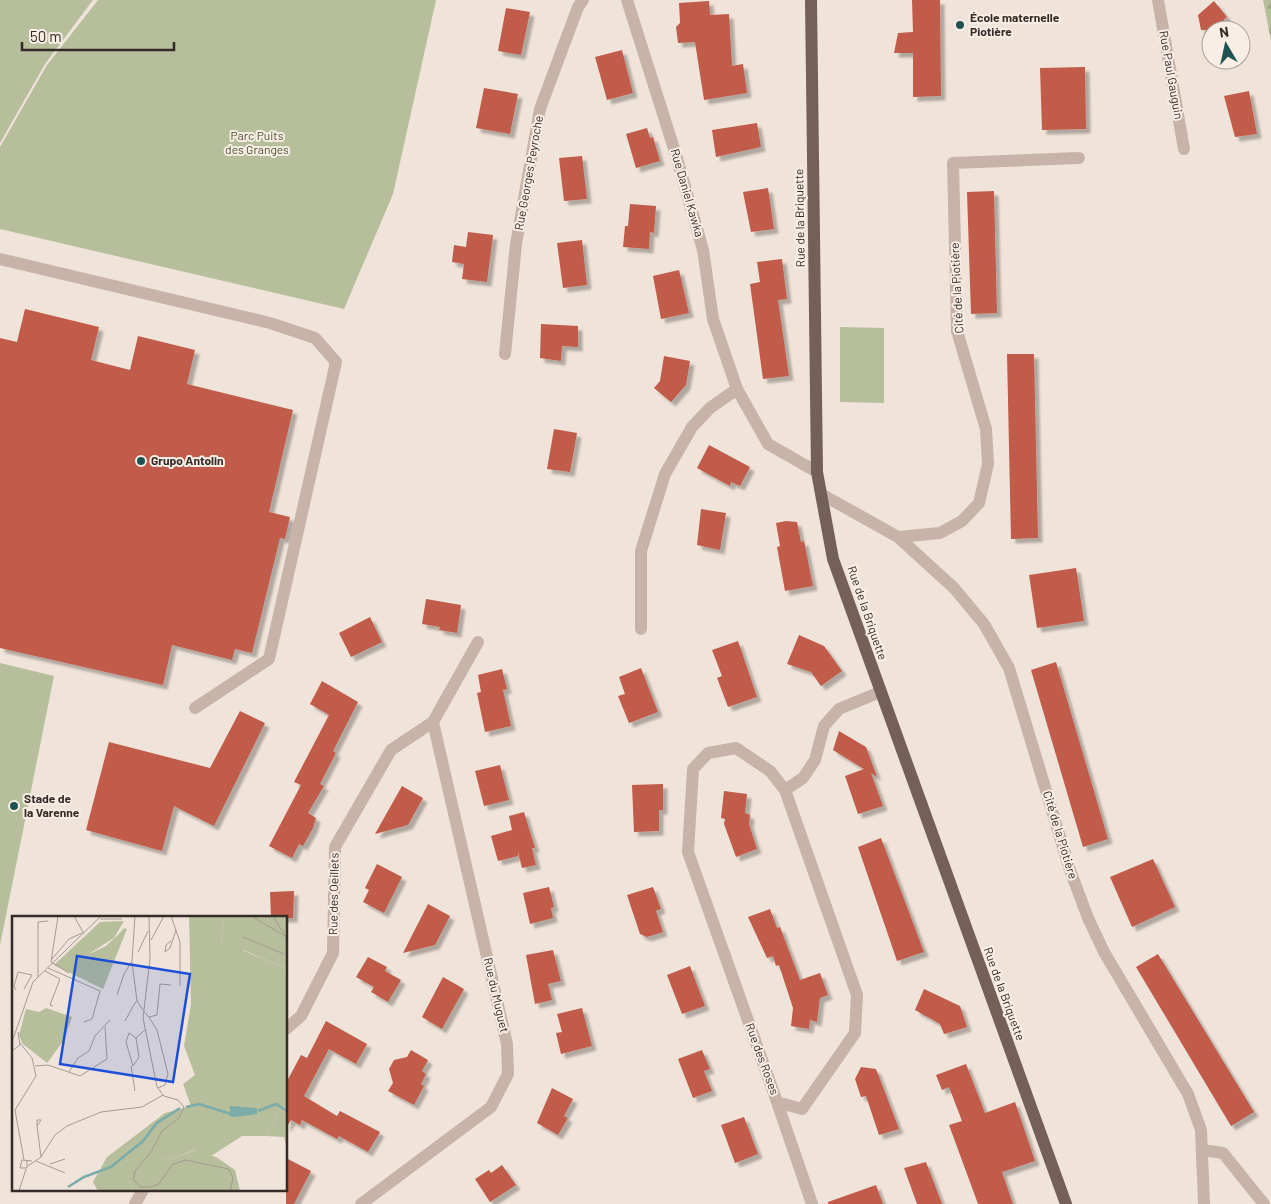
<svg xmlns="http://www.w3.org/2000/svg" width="1271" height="1204" font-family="Barlow,sans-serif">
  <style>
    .forest { fill: url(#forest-firs) }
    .green { fill: #b6be9b }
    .building { fill: #c05b49; filter: url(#shadow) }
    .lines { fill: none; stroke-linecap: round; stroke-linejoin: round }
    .minor { stroke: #c7b3a7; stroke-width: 12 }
    .major { stroke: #756059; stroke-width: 12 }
    .poi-dot { fill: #1f5352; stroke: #f8eee6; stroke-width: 2 }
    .labels { text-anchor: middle; stroke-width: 4; stroke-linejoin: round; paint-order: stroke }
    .poi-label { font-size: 12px; font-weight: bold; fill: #342a27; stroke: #f8eee6; text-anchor: start }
    .street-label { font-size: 12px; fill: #342a27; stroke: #f8eee6 }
    .park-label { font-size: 12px; fill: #47512c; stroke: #f8eee6 }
    .inset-river { fill: none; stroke: #7baca9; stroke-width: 2.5 }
    .inset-road { fill: none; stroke: #a59a92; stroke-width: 1 }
    .view { fill: #1d4ed8; fill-opacity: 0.15; stroke: #1d4ed8; stroke-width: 2.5 }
    .inset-edge { fill: none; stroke: #342a27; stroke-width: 2.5 }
  </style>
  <defs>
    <pattern id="forest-firs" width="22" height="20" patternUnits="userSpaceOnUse" patternTransform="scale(1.25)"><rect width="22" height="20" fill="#b6be9b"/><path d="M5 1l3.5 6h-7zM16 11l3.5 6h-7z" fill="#9da386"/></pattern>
    <filter id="shadow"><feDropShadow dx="4.5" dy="4.5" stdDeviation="1" flood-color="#0004"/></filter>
  </defs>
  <rect width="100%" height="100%" fill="#f0e4da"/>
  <path class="forest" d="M1263,0H1271V41Z"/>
  <path class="green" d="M0,0H93L45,64L0,143Z
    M98,0H436L393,194L344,309L0,229V147L47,65Z
    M840,327L884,328V403L840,402Z
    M0,663L54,676L0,945Z"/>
  <path class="building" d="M912,0H940L941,96L913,97V53H894L898,33L913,32Z
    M709,1L710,15L729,14L732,66L743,64L747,93L704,100L695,42L678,43L676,27L680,23L679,3Z
    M1214,1L1227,17L1224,19L1226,30H1201L1198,15Z
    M506,8L530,12L521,55L498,51Z
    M622,50L633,93L607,100L595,57Z
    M1085,67L1086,129L1042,130L1040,68Z
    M484,88L518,94L510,134L476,128Z
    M1249,91L1257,134L1235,137L1224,96Z
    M757,123L761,147L716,157L712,130Z
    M647,128L650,138L653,137L660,161L636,168L626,134Z
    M582,156L587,199L564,201L559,158Z
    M768,188L774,229L751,232L743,192Z
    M994,191L997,313L971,314L967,192Z
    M630,204L656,206L654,233L650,232L649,249L623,247L625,226H628Z
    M468,232L493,235L487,282L462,279L464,264L452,262L454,245L466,247Z
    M582,240L587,285L563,288L557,243Z
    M782,259L787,299L778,300L789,376L763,379L750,284L760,282L757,262Z
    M679,270L689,313L661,319L653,276Z
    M25,309L99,327L91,360L130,370L138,336L195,350L187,384L293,410L269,512L290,517L285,539L280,538L252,653L235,649L232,660L172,645L163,685L0,648V338L17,342Z
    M541,324L578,326V347L562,346L561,361L540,358Z
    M1007,354H1034L1038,538L1011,539Z
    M664,356L690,361L686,385L671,402L654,388L660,381Z
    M554,429L577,433L570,472L547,469Z
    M709,445L750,467L740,486L731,482L730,486L697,468Z
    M701,509L726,513L720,550L697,545Z
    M786,521L797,522L801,542L804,541L813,586L785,591L777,547L780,546L776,523Z
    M1076,568L1084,621L1037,628L1029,575Z
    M426,599L461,605L457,633L439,630L440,627L422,624Z
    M370,617L382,642L351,657L339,633Z
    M799,635L824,646L842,671L821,686L811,672L787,664Z
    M738,641L757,697L728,707L717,678L722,676L712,650Z
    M1056,662L1108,839L1083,847L1031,670Z
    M641,668L658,712L629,723L618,696L625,694L619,677Z
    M502,669L507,689L503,690L511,726L485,732L477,693L481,692L478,675Z
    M322,681L358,702L333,751L336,753L320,784L324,786L308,813L316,818L313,828L303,846L299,844L292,858L269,846L301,785L294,782L329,715L310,704Z
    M240,711L265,723L214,826L174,806L162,851L86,830L109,742L210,768Z
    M839,731L866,747L877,777L871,773L883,806L858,814L845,776L864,769L833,750Z
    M500,765L509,800L484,806L475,771Z
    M663,784V810H659V831L634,832L632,785Z
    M402,786L423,798L408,825L375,834Z
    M724,791L747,794L745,813L750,815L749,824L757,849L736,857L724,824L725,819L721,818Z
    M524,812L535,848H532L536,865L522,868L518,852V856L498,861L491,836L512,830L509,816Z
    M881,838L924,952L897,961L858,847Z
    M1153,859L1175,907L1132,927L1110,877Z
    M377,864L402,877L384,913L363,902L369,890L365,888Z
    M549,887L554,907L551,908L553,918L530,924L523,893Z
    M653,887L661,909L656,911L663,932L647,937L640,934L627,895Z
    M294,891L293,918H271L270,892Z
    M428,904L450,916L435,945L403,953Z
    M770,909L777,928L780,927L800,980L820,973L828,995L820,998L817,1022L810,1020L809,1029L791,1026L793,1008L779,965L776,966L773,956L767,958L748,917Z
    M553,950L561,981L548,984L552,1000L535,1004L526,955Z
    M1158,954L1254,1112L1231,1126L1136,967Z
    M368,957L387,967L385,971L401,980L388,1002L371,992L374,987L356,977Z
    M690,966L705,1006L682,1014L667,975Z
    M443,977L464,989L442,1029L422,1017Z
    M924,989L960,1006L967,1027L944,1034L940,1024L915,1010Z
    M582,1008L592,1046L561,1054L556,1033L562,1032L557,1014Z
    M326,1021L367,1044L356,1064L329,1049L304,1096L337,1116L340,1111L380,1132L368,1152L339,1136L337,1139L302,1120L300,1125L291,1120L286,1128V1083L301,1055L307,1058Z
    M411,1050L428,1060L422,1071L426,1074L421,1084L424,1086L414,1105L388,1091L393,1083L389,1069L394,1060L407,1057Z
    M702,1050L710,1069L704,1071L712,1091L693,1098L678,1059Z
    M966,1064L985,1113L1015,1102L1035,1161L1002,1172L1013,1204H978L949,1125L962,1121L949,1087L942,1090L936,1075Z
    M861,1067L876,1069L899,1129L879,1135L866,1096L861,1097L855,1079Z
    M552,1088L573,1099L564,1116L568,1118L558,1135L537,1123Z
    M744,1117L758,1154L735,1163L721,1125Z
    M286,1158L311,1171L294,1204H286Z
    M926,1162L942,1204H917L904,1168Z
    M502,1165L516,1185L490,1202L475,1179L489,1170L491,1173Z
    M876,1185L883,1204H828V1202Z"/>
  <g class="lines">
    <path class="minor" d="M627,0L676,155L703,250L713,319L737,389
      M1158,0L1184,149
      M0,259L270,323L315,338L336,362L269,659L195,708
      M505,354L516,244L540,109L578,7L583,0
      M821,494L898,537L940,533L962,521L979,503L988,464L986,429L957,331L953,163L1079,158
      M898,537L954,588L984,624L1009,668L1070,870L1088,918L1104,952L1188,1094L1201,1130L1204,1204
      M641,629V551L665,474L692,427L710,408L737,389L768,444L817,472
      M785,790L770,771L736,748L708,753L693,769L688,852L777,1102L802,1109L855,1033L857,995L785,790L803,778L815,760L824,726L839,709L880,692
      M286,1029L301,1016L333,953L335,847L391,750L433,722L478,642
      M777,1102L812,1204
      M1202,1150L1223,1153L1264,1204
      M135,1204L143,1190
      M361,1204L491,1107L508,1074L507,1044L433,722"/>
    <path class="major" d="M811,0L817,472L833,559L1066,1204"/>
  </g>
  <g class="poi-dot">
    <circle cx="960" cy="25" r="5"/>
    <circle cx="141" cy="461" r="5"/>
    <circle cx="14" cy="806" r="5"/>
  </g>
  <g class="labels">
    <g class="poi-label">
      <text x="970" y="22">École maternelle<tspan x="970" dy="14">Piotière</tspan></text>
      <text x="151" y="465">Grupo Antolin</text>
      <text x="24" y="803">Stade de<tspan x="24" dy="14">la Varenne</tspan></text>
    </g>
    <g class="street-label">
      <text transform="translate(1171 75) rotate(80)" y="4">Rue Paul Gauguin</text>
      <text transform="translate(529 173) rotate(-80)" y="4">Rue Georges Peyroche</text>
      <text transform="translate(687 193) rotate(74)" y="4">Rue Daniel Kawka</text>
      <text transform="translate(800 218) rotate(-91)" y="4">Rue de la Briquette</text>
      <text transform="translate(957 288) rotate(-93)" y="4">Cité de la Piotière</text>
      <text transform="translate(867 613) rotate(71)" y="4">Rue de la Briquette</text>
      <text transform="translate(1060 835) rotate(73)" y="4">Cité de la Piotière</text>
      <text transform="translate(334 894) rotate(-89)" y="4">Rue des Oeillets</text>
      <text transform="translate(1004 994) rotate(70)" y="4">Rue de la Briquette</text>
      <text transform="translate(496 995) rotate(77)" y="4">Rue du Muguet</text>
      <text transform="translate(762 1059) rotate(70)" y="4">Rue des Roses</text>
    </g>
    <g class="park-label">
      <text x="257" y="140">Parc Puits<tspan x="257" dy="14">des Granges</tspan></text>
    </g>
  </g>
  <g transform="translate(12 916)">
    <rect width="275" height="275" fill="#f0e4da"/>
    <path d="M212,0H275V53L231,34H223L225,40L216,43L209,25ZM267,196H275V234L272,221L254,220ZM184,234L204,241L223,254L228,275H121L117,267L141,248L152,242L158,243Z" fill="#b6be9b"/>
    <path d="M177,0H212L209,25L217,42L224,40L223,31L275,53V196H267L254,220H230L199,240L183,234L158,243L152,242L117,267L121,275H86L81,266L95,241L153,197L179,190L171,168L183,159L172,130L179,88Z" fill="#b6be9b"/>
    <path d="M112,5L102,22L75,39L94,30L106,19L112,12L115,13L91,73L42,49L88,6ZM34,92L60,101L52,124L35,147L11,128L7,119L14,93L27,96Z" fill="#b6be9b"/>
    <path d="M218,190L245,192V198L222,201L218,200Z" fill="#7baca9"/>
    <path class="inset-river" d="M174,191L187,188L219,198M246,195L264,188L275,195M56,271L72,261L99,251L131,225L145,207L168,192"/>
    <path class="inset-road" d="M46,0L39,46L57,57M62,0L72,18M137,0L138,43L131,102L145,171L152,180L166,184L172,191L167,202L150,215L139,236L123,255L121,264L129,271H139L147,268L160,249L173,244L217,253L221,262L218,275M159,0L168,26V70M261,0L275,23M241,1L273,20M88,3H110M231,21L272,38L275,36M139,24L152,0M159,25L154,29L153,36L158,32L164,14M126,36L136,15M40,43L57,23L70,17M120,45L123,0M120,46L125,85M36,52L88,75L80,103L72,106M33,55L48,63L38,89L41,90M26,61V6L36,5M4,74L2,70L6,56L20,59L12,73M105,79L112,58L120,45M132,96L137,101L145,99L148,68L159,69M137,101L145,114L156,158L153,169L146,172M113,105L123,87L125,85L131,94M124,122L117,117L114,126L121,150L127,141L124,122L133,114M1,123L21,66L89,0M8,127L20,142L24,160L3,194L12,244M0,135L8,129L6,116M23,150L36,149L68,160L95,143L93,111M119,150L123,175M57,156L66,142L77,135L83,120L98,104M25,210V204H29L25,210L29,241M15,245V252H8L10,244L20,245M24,245L53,257M38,248L53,243M16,250L29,241L43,219L55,210L89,196L130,191L151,179M7,275L14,253"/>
    <path class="view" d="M65,40L178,58L161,166L48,148Z"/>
    <rect width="275" height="275" class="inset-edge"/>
  </g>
  <g transform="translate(1226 45) rotate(351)"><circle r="24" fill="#f8eee6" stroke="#aaa09a"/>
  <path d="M0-4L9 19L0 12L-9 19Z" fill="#1f5352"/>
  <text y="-8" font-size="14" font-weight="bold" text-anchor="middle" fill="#342a27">N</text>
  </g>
  <path d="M22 42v8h152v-8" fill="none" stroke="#342a27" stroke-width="2.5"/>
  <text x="30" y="42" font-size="15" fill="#342a27" stroke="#f8eee6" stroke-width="4" paint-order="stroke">50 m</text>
</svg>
